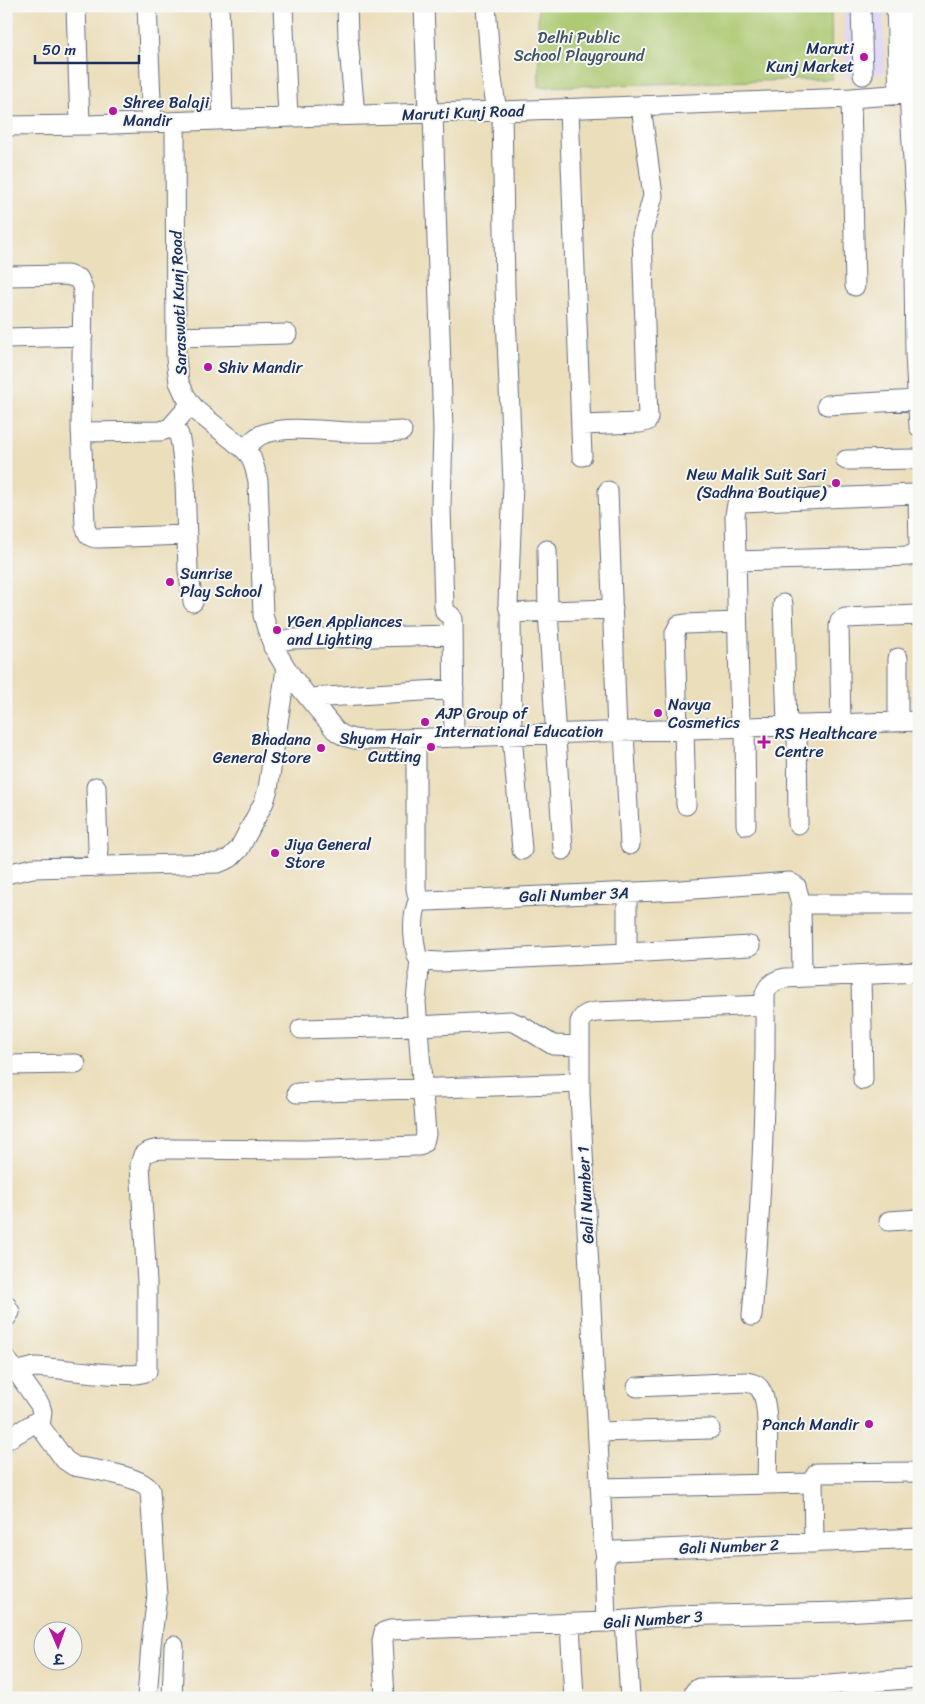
<svg xmlns="http://www.w3.org/2000/svg" width="925" height="1704" font-family="Sriracha,'Playpen Sans Deva',sans-serif">
  <style>
    .built { fill: #dfd5f5 }
    .green { fill: #abc86f; stroke: #637c66 }
    .lines { fill: none; stroke-linecap: round; stroke-linejoin: round }
    .minor-casing { stroke: #646c7f; stroke-width: 21 }
    .minor { stroke: #fff; stroke-width: 19 }
    .poi-dot { fill: #b5179e; stroke: #f6f6f2; stroke-width: 2 }
    .labels { text-anchor: middle; stroke-width: 4; stroke-linejoin: round; paint-order: stroke }
    .park-label { font-size: 16px; fill: #3f5562; stroke: #f6f6f2 }
    .poi-label { font-size: 16px; fill: #1b2f5e; stroke: #f6f6f2; text-anchor: start }
    .street-label { font-size: 16px; fill: #1b2f5e; stroke: #f6f6f2 }
  </style>
  <rect width="100%" height="100%" fill="#f6f6f2"/>
  <filter id="ink" filterUnits="userSpaceOnUse"><feTurbulence type="fractalNoise" baseFrequency=".02" numOctaves="2"/><feDisplacementMap in="SourceGraphic" scale="10" xChannelSelector="R" yChannelSelector="G"/><feConvolveMatrix kernelMatrix="1 2 1 2 8 2 1 2 1" color-interpolation-filters="sRGB"/></filter>
  <filter id="wash" filterUnits="userSpaceOnUse"><feTurbulence type="fractalNoise" baseFrequency=".0096" numOctaves="4" result="noise"/><feDisplacementMap in="SourceGraphic" scale="20" xChannelSelector="R" yChannelSelector="G"/><feGaussianBlur stdDeviation="1.12" result="paint"/><feColorMatrix in="noise" values="0 0 0 0 0 0 0 0 0 0 0 0 0 0 0 0 0 1.4 0 .05"/><feComposite in="paint" operator="in"/></filter>
  <g filter="url(#wash)">
    <rect width="100%" height="100%" fill="#ebdebb"/>
    <path class="built" d="M844,6H884V74L845,77Z"/>
    <path class="green" d="M538,6H831L832,79L539,87Z"/>
  </g>
  <g filter="url(#ink)">
    <g class="lines">
      <g class="minor-casing">
        <path id="minor" d="M76,6L80,124
          M147,6L152,123
          M219,6L223,120
          M283,6L288,117
          M347,6L348,37L355,115
          M424,6L428,113
          M486,6L491,72L497,112
          M861,6L863,75
          M896,6L899,94
          M913,6L918,93
          M909,93L916,211L914,269L915,354L919,427
          M851,98L855,286
          M569,109L582,456
          M502,111L505,290L513,484L508,604L509,609L515,613L548,611L563,850
          M433,113L443,430L441,507L444,606L445,612L451,616L453,619L454,737
          M175,122L176,358L179,382L185,395L191,404L198,412L244,449L251,457L255,469L258,481L263,615C275,665 304,691 335,730C347,740 358,740 373,740L919,721
          M6,126L88,125L293,117L502,111L851,98L919,93
          M6,276L67,275L79,279L83,289L81,424L85,525C87,534 89,538 98,538L187,535
          M176,337L287,334
          M6,338L83,336
          M827,405L917,400
          M173,425L179,435L181,445L185,481L188,570L193,602
          M581,425L640,423L647,421L648,418L642,235L653,196L641,106
          M81,432L161,431L170,428L191,404
          M244,449C251,443 257,435 266,433C291,425 329,432 355,432C371,433 387,432 402,431
          M846,460L919,459
          M608,491L617,732
          M547,550L548,611L613,609
          M736,561L910,556L916,552L919,547L918,494
          M783,604L787,725
          M511,611L512,736L522,850
          M273,647L281,641L290,639L453,635
          M898,658V722
          M310,698L454,689
          M841,724L839,626L840,621L845,618L919,615
          M797,725L798,824
          M740,726L735,515L737,504L742,502L914,494L919,493
          M745,726L746,825
          M678,729L675,633L679,625L685,624L737,622
          M684,729L686,805
          M624,732L630,845
          M416,739V888C417,896 418,900 427,901L681,890L789,882L796,886L801,904L802,977
          M96,867L98,849L96,787
          M6,874L33,868L218,863L230,858L239,849L264,802L268,789L286,669
          M419,899C411,916 413,938 417,956L422,961L440,962L627,953V893
          M801,904H919
          M627,953L750,946
          M861,975L863,1080
          M301,1029L418,1026L510,1021L520,1025L553,1045L580,1046
          M6,1065L76,1064
          M297,1093L580,1083
          M889,1221L919,1219
          M6,1305L10,1312L6,1318
          M752,1316C761,1209 766,1102 765,994C768,984 775,980 785,978L919,972
          M6,1359L19,1375L40,1405L42,1412L40,1426L42,1429L65,1460L74,1466C93,1470 140,1475 150,1490L157,1595L151,1645L147,1698
          M16,1372C23,1370 29,1368 35,1367C56,1367 135,1381 147,1371V1283L140,1165L143,1155C151,1149 159,1149 170,1149L304,1150L415,1146H419L424,1142L426,1134L416,1002L420,959
          M637,1387L746,1382C751,1383 757,1384 760,1389C771,1403 767,1464 767,1484
          M598,1432L710,1429
          M6,1440L41,1419
          M601,1488L813,1483
          M814,1543L813,1479L817,1473L919,1472
          M606,1558L603,1538L580,1094V1022C583,1014 589,1013 597,1012L765,1005
          M625,1620L630,1698
          M606,1622L604,1563L608,1555L615,1551L919,1538
          M570,1624L574,1698
          M172,1698L174,1646
          M385,1698L382,1641L384,1632L390,1630L606,1622L670,1616L841,1612L919,1608
          M693,1698L695,1691L699,1688L816,1686L919,1678"/>
      </g>
      <use href="#minor" class="minor"/>
    </g>
  </g>
  <g class="poi-dot">
    <circle cx="864" cy="57" r="5"/>
    <circle cx="113" cy="111" r="5"/>
    <circle cx="208" cy="367" r="5"/>
    <circle cx="836" cy="483" r="5"/>
    <circle cx="170" cy="582" r="5"/>
    <circle cx="277" cy="630" r="5"/>
    <circle cx="658" cy="713" r="5"/>
    <circle cx="425" cy="722" r="5"/>
    <path d="M761.5 734.5h5v5h5v5h-5v5h-5v-5h-5v-5h5z"/>
    <circle cx="431" cy="747" r="5"/>
    <circle cx="321" cy="748" r="5"/>
    <circle cx="275" cy="853" r="5"/>
    <circle cx="869" cy="1424" r="5"/>
  </g>
  <g class="labels">
    <g class="park-label">
      <text x="579" y="43">Delhi Public<tspan x="579" dy="18">School Playground</tspan></text>
    </g>
    <g class="poi-label">
      <text x="854" y="54" text-anchor="end">Maruti<tspan x="854" dy="18">Kunj Market</tspan></text>
      <text x="123" y="108">Shree Balaji<tspan x="123" dy="18">Mandir</tspan></text>
      <text x="218" y="373">Shiv Mandir</text>
      <text x="826" y="480" text-anchor="end">New Malik Suit Sari<tspan x="826" dy="18">(Sadhna Boutique)</tspan></text>
      <text x="180" y="579">Sunrise<tspan x="180" dy="18">Play School</tspan></text>
      <text x="287" y="627">YGen Appliances<tspan x="287" dy="18">and Lighting</tspan></text>
      <text x="668" y="710">Navya<tspan x="668" dy="18">Cosmetics</tspan></text>
      <text x="435" y="719">AJP Group of<tspan x="435" dy="18">International Education</tspan></text>
      <text x="775" y="739">RS Healthcare<tspan x="775" dy="18">Centre</tspan></text>
      <text x="421" y="744" text-anchor="end">Shyam Hair<tspan x="421" dy="18">Cutting</tspan></text>
      <text x="311" y="745" text-anchor="end">Bhadana<tspan x="311" dy="18">General Store</tspan></text>
      <text x="285" y="850">Jiya General<tspan x="285" dy="18">Store</tspan></text>
      <text x="859" y="1430" text-anchor="end">Panch Mandir</text>
    </g>
    <g class="street-label">
      <text transform="translate(463 112) rotate(-2)" y="6">Maruti Kunj Road</text>
      <text transform="translate(178 303) rotate(-92)" y="6">Saraswati Kunj Road</text>
      <text transform="translate(574 894) rotate(-2)" y="6">Gali Number 3A</text>
      <text transform="translate(585 1195) rotate(-93)" y="6">Gali Number 1</text>
      <text transform="translate(729 1546) rotate(-2)" y="6">Gali Number 2</text>
      <text transform="translate(653 1619) rotate(-4)" y="6">Gali Number 3</text>
    </g>
  </g>
  <rect width="925" height="1704" fill="none" stroke="#f6f6f2" stroke-width="25"/>
  <g transform="translate(58 1646) rotate(178)"><circle r="24" fill="#f6f6f2" stroke="#9ea6b7"/>
  <path d="M0-4L9 19L0 12L-9 19Z" fill="#b5179e"/>
  <text y="-8" font-size="14" font-weight="bold" text-anchor="middle" fill="#1b2f5e">उ</text>
  </g>
  <path d="M35 55v8h104v-8" fill="none" stroke="#1b2f5e" stroke-width="2.5"/>
  <text x="42" y="55" font-size="15" fill="#1b2f5e" stroke="#f6f6f2" stroke-width="4" paint-order="stroke">50 m</text>
</svg>
